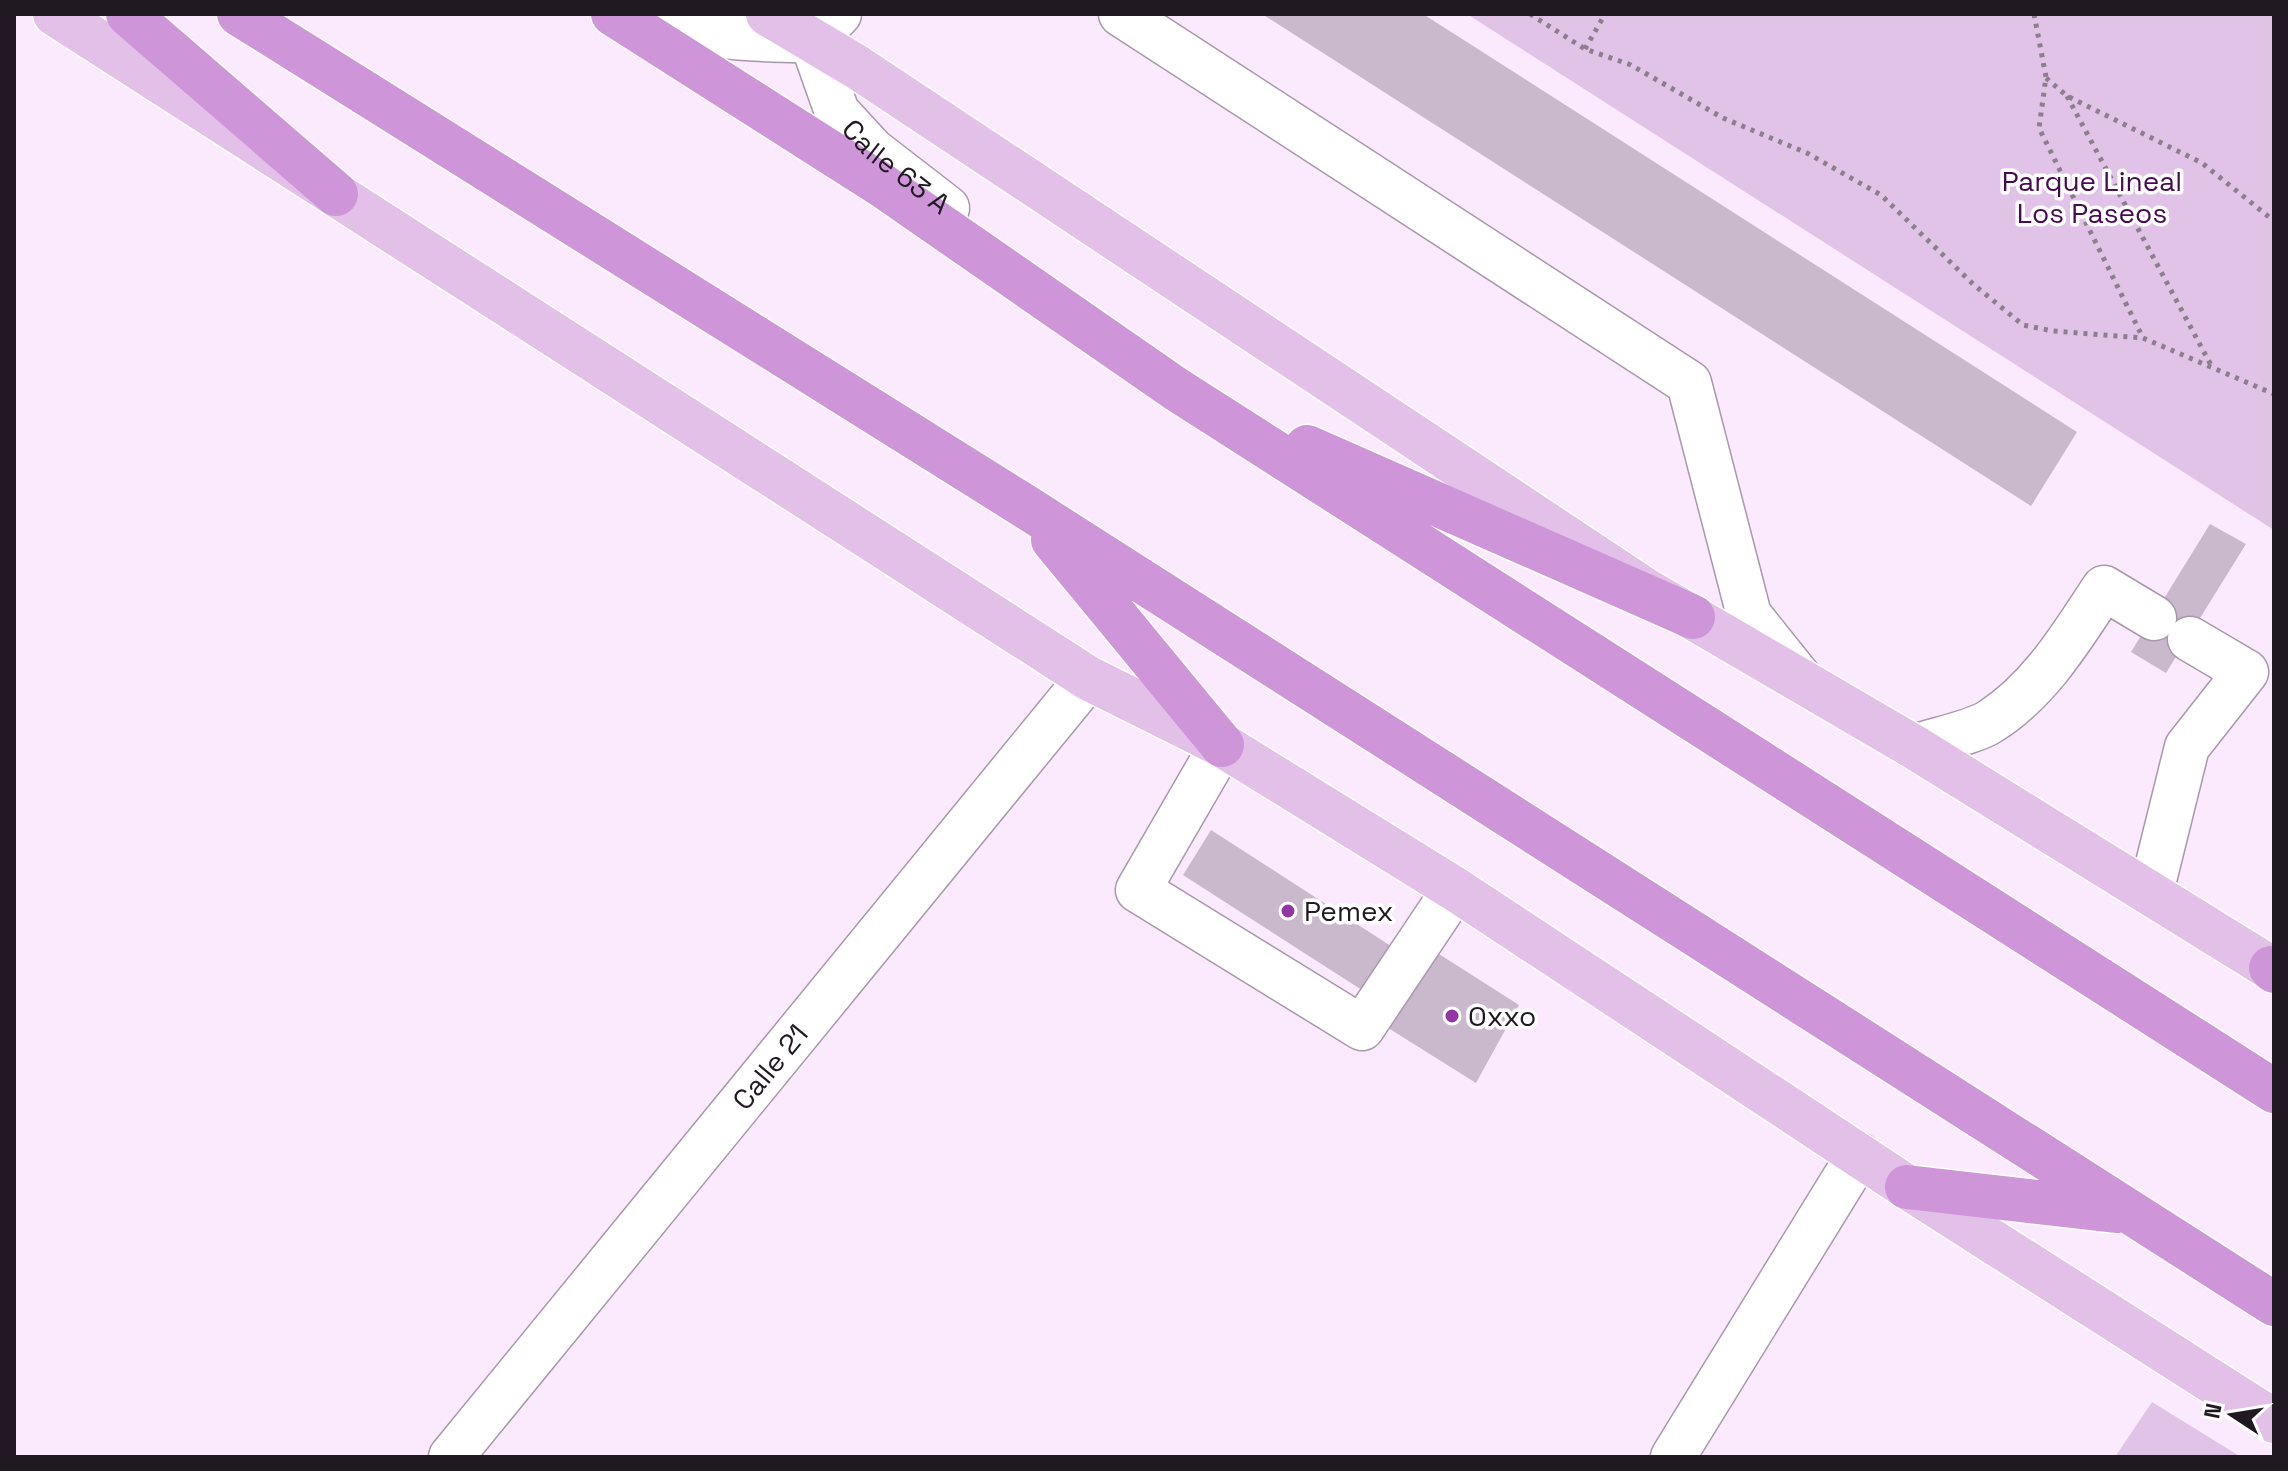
<svg xmlns="http://www.w3.org/2000/svg" width="2288" height="1471" font-family="'Space Grotesk',sans-serif">
  <style>
    .green { fill: #e2c3e8 }
    .building { fill: #cab9cd }
    .lines { fill: none; stroke-linecap: round; stroke-linejoin: round }
    .minor-casing { stroke: #a898ab; stroke-width: 47 }
    .major-casing { stroke: #fff; stroke-width: 47 }
    .highway-casing { stroke: #fff; stroke-width: 47 }
    .path { stroke: #8b7f8d; stroke-width: 5; stroke-dasharray: 4 6; stroke-linecap: butt }
    .minor { stroke: #fff; stroke-width: 44 }
    .major { stroke: #e2c0e8; stroke-width: 44 }
    .highway { stroke: #ce96d8; stroke-width: 44 }
    .poi-dot { fill: #9237a2; stroke: #fff; stroke-width: 3 }
    .labels { text-anchor: middle; stroke-width: 7; stroke-linejoin: round; paint-order: stroke }
    .street-label { font-size: 28px; fill: #201921; stroke: #fff }
    .park-label { font-size: 28px; fill: #450a4f; stroke: #fff }
    .poi-label { font-size: 28px; fill: #201921; stroke: #fff; text-anchor: start }
  </style>
  <rect width="100%" height="100%" fill="#fbe9fe"/>
  <path class="green" d="M1467,14H2274V530Z
    M2152,1402L2241,1457H2115Z"/>
  <path class="building" d="M1262,14H1423L2077,432L2031,506Z
    M2210,524L2246,544L2166,673L2131,652Z
    M1211,830L1394,948L1365,992L1183,875Z
    M1428,947L1519,1005L1476,1083L1385,1026Z"/>
  <g class="lines">
    <g class="minor-casing">
      <g id="minor">
        <path d="M655,14C699,42 761,38 812,41L839,14"/>
        <path d="M1121,14L1689,383L1749,615L1801,680"/>
        <path id="s1" d="M812,41L837,112L872,150L947,208"/>
        <path d="M1222,745L1138,890L1362,1028L1455,889"/>
        <path d="M1914,747C1935,740 1975,732 1991,721C2041,689 2072,636 2104,588L2154,618"/>
        <path d="M2151,892L2187,747L2246,672L2190,639"/>
        <path id="s2" d="M451,1457L1088,678"/>
        <path d="M1673,1457L1859,1155"/>
      </g>
    </g>
    <g class="major-casing">
      <path id="major" d="M55,14L1088,678L1222,745L1455,889L1907,1187L2274,1421
        M768,14L857,67L1647,591L1914,747L2274,970"/>
    </g>
    <g class="highway-casing">
      <path id="highway" d="M128,14L336,194
        M239,14L1026,507L2274,1304
        M613,14L883,186L1176,389L2274,1091
        M1307,447L1693,617
        M1053,540L1222,745
        M2271,968L2274,971
        M1907,1187L2116,1211"/>
    </g>
    <path class="path" d="M1530,14L1585,49L1631,65L1723,118L1807,153L1881,195L1973,284L2023,325L2053,331L2143,338
      M2034,14L2046,77L2039,128L2143,338L2274,394
      M1585,49L1605,14
      M2046,78L2067,96L2202,163L2274,221
      M2067,96L2212,367"/>
    <use href="#minor" class="minor"/>
    <use href="#major" class="major"/>
    <use href="#highway" class="highway"/>
  </g>
  <g class="poi-dot">
    <circle cx="1288" cy="911" r="8"/>
    <circle cx="1452" cy="1016" r="8"/>
  </g>
  <g class="labels">
    <g class="street-label">
      <text dy="10" stroke="none"><textPath href="#s1" startOffset="156">Calle 63 A</textPath></text>
      <text dy="10" stroke="none"><textPath href="#s2" startOffset="504">Calle 21</textPath></text>
    </g>
    <g class="park-label">
      <text x="2092" y="191">Parque Lineal<tspan x="2092" dy="32">Los Paseos</tspan></text>
    </g>
    <g class="poi-label">
      <text x="1304" y="921">Pemex</text>
      <text x="1468" y="1026">Oxxo</text>
    </g>
  </g>
  <rect width="2288" height="1471" fill="none" stroke="#201921" stroke-width="32"/>
  <g transform="translate(2232 1415) rotate(282)" stroke="#ffffff" stroke-width="6" paint-order="stroke">
  <path d="M0-6L14 30L0 20L-14 30Z" fill="#201921"/>
  <text y="-12" font-size="22" font-weight="bold" text-anchor="middle" fill="#201921">N</text>
  </g>
</svg>
